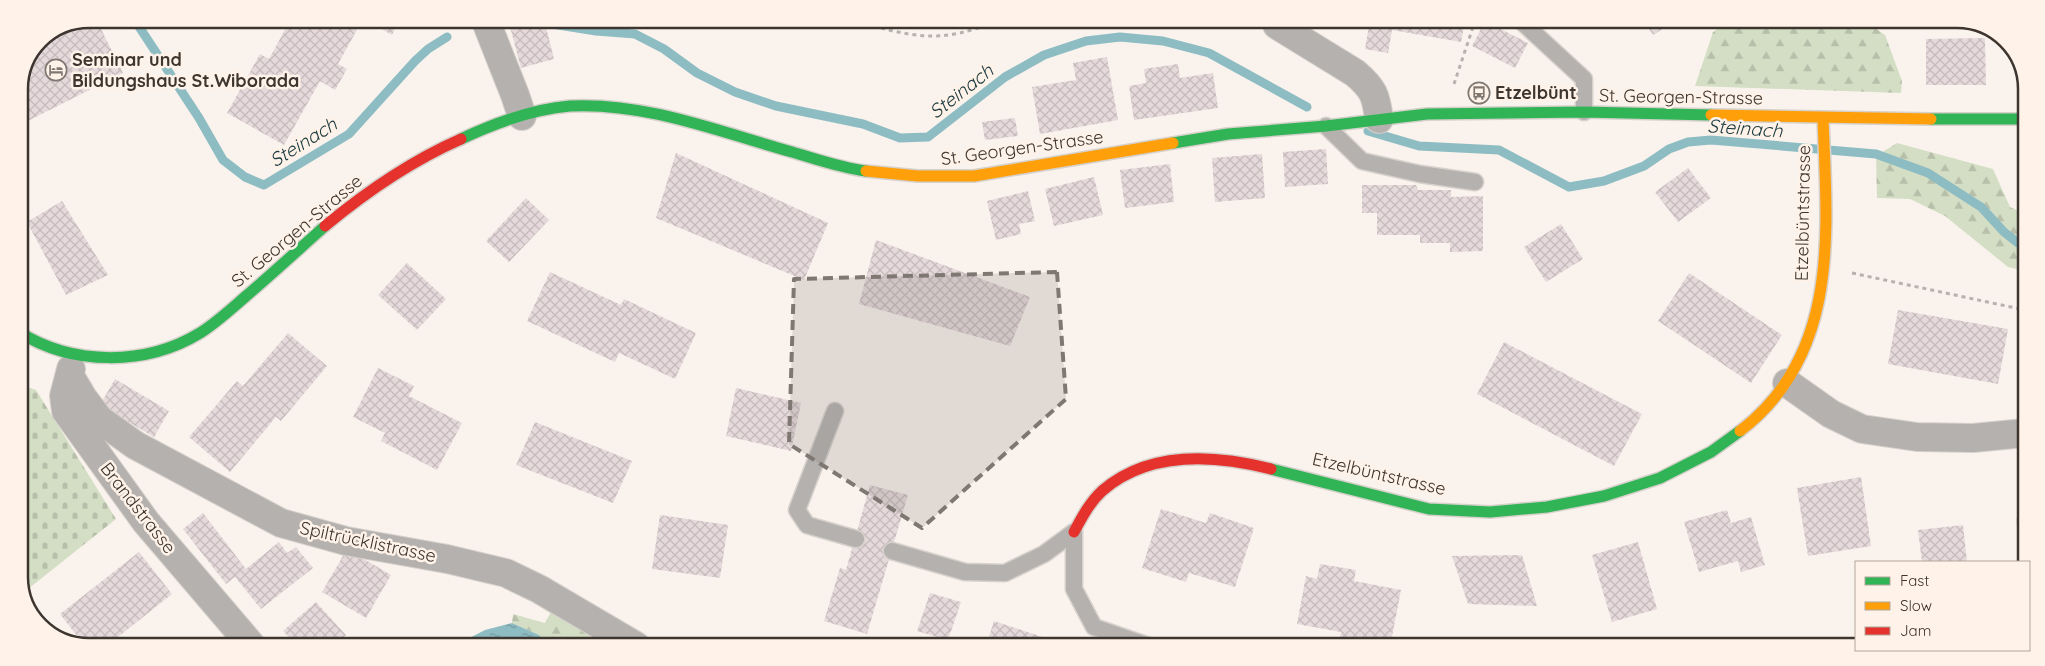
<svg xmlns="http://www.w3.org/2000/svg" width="2045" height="666" font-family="Quicksand,sans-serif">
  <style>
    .forest { fill: url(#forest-firs) }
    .cemetery { fill: url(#cemetery-stones) }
    .water { fill: url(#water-ripples) }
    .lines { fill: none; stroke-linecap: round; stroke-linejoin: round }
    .stream { stroke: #8ebcc3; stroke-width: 9 }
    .building { fill: url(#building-cross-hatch) }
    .lane-casing { stroke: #d7d1cc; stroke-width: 19 }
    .street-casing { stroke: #d7d1cc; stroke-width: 30 }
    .fast-casing { stroke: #d7d1cc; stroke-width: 14 }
    .slow-casing { stroke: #d7d1cc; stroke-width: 14 }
    .jam-casing { stroke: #d7d1cc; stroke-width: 14 }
    .path { stroke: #b6b2b0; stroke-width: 3; stroke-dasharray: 4 4; stroke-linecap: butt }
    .lane { stroke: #b4b1ae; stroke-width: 16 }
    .street { stroke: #b4b1ae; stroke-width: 28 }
    .fast { stroke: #30b455; stroke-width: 11 }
    .slow { stroke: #ff9f0a; stroke-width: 11 }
    .jam { stroke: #e5322d; stroke-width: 11 }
    .marked { fill: #7f7872; fill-opacity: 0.2; stroke: #7f7872; stroke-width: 4; stroke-dasharray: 10 6; stroke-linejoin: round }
    .labels { text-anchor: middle; stroke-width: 5; stroke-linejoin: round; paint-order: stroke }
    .poi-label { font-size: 18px; font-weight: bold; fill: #3d352f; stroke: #fff2e8; text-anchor: start }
    .street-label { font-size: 18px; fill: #3d352f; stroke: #fff2e8 }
    .water-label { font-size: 19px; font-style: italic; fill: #17393f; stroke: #fff2e8 }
    .rim { fill: none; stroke: #3d352f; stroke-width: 2.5 }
  </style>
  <defs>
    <pattern id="forest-firs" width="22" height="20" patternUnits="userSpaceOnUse" patternTransform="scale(1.25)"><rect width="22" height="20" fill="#d4dec5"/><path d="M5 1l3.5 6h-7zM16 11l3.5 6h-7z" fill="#b7bfaa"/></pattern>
    <pattern id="cemetery-stones" width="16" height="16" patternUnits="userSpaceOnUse" patternTransform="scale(1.25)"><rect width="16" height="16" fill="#d4dec5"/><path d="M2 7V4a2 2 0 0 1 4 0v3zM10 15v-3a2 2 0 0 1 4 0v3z" fill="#b7bfaa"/></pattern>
    <pattern id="water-ripples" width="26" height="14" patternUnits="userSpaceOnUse" patternTransform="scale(1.25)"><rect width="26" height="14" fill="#8ebcc3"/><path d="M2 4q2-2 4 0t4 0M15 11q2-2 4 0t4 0" fill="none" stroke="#759a9f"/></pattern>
    <pattern id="building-cross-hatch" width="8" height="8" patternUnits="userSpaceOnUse" patternTransform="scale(1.25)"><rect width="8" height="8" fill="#e6d9db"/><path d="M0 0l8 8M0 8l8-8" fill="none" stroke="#c6bbbc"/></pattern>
  </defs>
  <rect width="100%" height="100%" fill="#faf3ed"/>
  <path class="forest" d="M1730,21H1865L1885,35L1902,81L1901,93L1695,86L1713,32Z
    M1897,143L1993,169L2010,207L2025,214V271L2008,267L1945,216L1910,199L1877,198L1876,156Z
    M551,612L614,645H548L539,635L512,623L513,614L545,623Z"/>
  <path class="cemetery" d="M19,384L36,390L116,519L23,593L19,582Z"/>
  <path class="water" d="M512,623L539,635L548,645H456L485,630Z"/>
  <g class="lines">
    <path class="stream" d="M134,19L199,118L223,160L245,177L264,185L349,134L415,61L428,49L447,37
      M546,23L596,31L635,34L664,49L697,73L735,92L776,106L863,124L900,138L928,137L1005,77L1044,55L1086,41L1120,37L1163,41L1209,53L1307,107
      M1368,131L1419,146L1499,150L1569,187L1604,181L1644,166L1669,149L1688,142L1711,140L1876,154L1928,173L1981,207L2004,232L2018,243L2025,244"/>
  </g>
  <path class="building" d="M91,19H96L123,73L20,125L19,88L36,46Z
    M291,19H363L338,64L347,69L335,90L320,81L284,145L227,113L260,54L269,59Z
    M364,19H400L392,35Z
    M508,19H544L554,59L521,68Z
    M1370,20L1383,21H1465L1461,42L1392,30L1388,53L1365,49Z
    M1485,21L1528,43L1515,68L1472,46Z
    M1644,21H1675L1653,35Z
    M1985,38L1986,85H1926V39Z
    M1107,57L1118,120L1040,134L1032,87L1076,80L1073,63Z
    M1178,64L1180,78L1213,73L1218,108L1134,120L1129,86L1146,83L1144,69Z
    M1015,118L1018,136L985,140L982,122Z
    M1326,149L1328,184L1285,187L1283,152Z
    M676,153L828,223L804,280L656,218Z
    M1262,154L1265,198L1215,202L1212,158Z
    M1170,164L1174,202L1125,208L1120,170Z
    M1688,168L1711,198L1678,222L1655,192Z
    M1094,177L1103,215L1054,226L1045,189Z
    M1362,185H1416L1418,190H1451V197L1483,196V251L1450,252V243H1420V235H1377V213H1362Z
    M1028,191L1035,221L1019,224L1021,234L996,240L987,201Z
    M526,198L549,220L509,262L486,241Z
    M62,201L108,275L66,295L27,222Z
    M1561,224L1583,259L1546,282L1524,247Z
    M876,240L1030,297L1010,346L859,304Z
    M19,247L28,257L19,265Z
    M407,263L446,299L417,330L378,295Z
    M550,272L621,305L624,299L696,333L675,379L619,353L615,362L527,321Z
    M1689,273L1782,335L1751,383L1658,321Z
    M1898,310L2008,329L1998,384L1888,364Z
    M288,333L327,366L281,421L276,417L230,472L189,437L237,381L243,386Z
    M1504,342L1642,414L1614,466L1477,394Z
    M378,368L414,386L409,396L462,423L437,470L381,441L385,433L353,417Z
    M115,379L169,411L154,437L100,405Z
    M736,388L801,403L791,451L726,436Z
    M535,422L632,461L613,503L516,465Z
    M1861,477L1871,546L1808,556L1797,488Z
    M870,485L908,495L867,634L824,621L840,568L846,570Z
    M1161,509L1206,523L1210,513L1254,528L1235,587L1189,573L1186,582L1142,568Z
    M1727,510L1731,523L1751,517L1765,565L1741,572L1738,561L1699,572L1684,522Z
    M203,513L246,569L279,542L287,553L296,547L313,568L261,609L235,577L226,584L183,529Z
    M660,515L728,525L720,578L652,569Z
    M2024,517V562H2021L2016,518Z
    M1963,525L1967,562H1922L1918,530Z
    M1638,542L1657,609L1612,622L1592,555Z
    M347,549L391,575L366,618L322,592Z
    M139,552L172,594L108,645H84L60,614Z
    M1522,555L1537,606L1468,604L1452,556Z
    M1320,564L1356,570L1354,581L1401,590L1390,647L1355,646L1339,643L1341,632L1297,624L1306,576L1317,579Z
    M930,593L961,602L948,640L917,631Z
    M316,602L346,635L335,645H296L283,631Z
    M994,621L1070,646H986Z"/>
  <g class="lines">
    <g class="lane-casing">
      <path id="lane" d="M1521,21L1584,79V112
        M1326,126L1362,161L1420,174L1475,182
        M835,411L797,510L807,525L856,539
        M1074,532V589L1094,627L1149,646
        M892,551L965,572L1005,573L1044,554L1074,532"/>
    </g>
    <g class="street-casing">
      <path id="street" d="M485,19L515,95L522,116
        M1277,25L1355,73C1374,89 1376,96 1379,119
        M71,369L64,396L66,411L146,522L251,645
        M70,376L83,398L99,419L135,445L281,523L346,541L447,559L506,573L539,589L636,646
        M1787,383L1831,414L1862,429L1917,437L1973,438L2025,433"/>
    </g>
    <g class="fast-casing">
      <path id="fast" d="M1931,119H2026
        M461,139C495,123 532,109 570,106C646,102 720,132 792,152C816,159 841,168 866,171
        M1173,143L1228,134L1326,126L1427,114L1584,112L1711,115
        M19,332C73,366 146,366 200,333C216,323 230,310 245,297C272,274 298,250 325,226
        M1271,469L1429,509L1490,512L1547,507L1604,496L1660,478L1711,452L1740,431"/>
    </g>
    <g class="slow-casing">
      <path id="slow" d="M1711,115L1931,119
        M866,171L918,176H974L1173,143
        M1740,431C1841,354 1827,231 1823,118"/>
    </g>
    <g class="jam-casing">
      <path id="jam" d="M325,226C366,192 411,161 461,139
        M1074,532C1082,517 1090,502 1102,491C1149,450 1216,455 1271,469"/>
    </g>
    <path class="path" d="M850,20C911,36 938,46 999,20
      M1454,84L1475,21
      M1852,273L2025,310"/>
    <use href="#lane" class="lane"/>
    <use href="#street" class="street"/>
    <use href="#fast" class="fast"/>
    <use href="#slow" class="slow"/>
    <use href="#jam" class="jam"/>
  </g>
  <path class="marked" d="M1057,272L1066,399L922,528L789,444L794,279Z"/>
  <defs>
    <g id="hotel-ring" transform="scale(1.125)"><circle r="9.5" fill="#fff2e8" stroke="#7f7872" stroke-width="1.5"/><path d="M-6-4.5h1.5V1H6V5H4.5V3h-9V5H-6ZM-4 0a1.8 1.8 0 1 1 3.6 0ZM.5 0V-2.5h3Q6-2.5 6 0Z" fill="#7f7872"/></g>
    <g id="bus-ring" transform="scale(1.125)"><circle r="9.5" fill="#fff2e8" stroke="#7f7872" stroke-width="1.5"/><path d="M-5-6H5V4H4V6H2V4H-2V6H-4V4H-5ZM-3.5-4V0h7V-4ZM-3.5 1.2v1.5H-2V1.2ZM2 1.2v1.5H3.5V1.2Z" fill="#7f7872"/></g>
  </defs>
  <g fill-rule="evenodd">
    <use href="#hotel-ring" x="56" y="70"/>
    <use href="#bus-ring" x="1479" y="93"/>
  </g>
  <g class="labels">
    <g class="poi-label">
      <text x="72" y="66">Seminar und<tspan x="72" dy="21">Bildungshaus St.Wiborada</tspan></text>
      <text x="1495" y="99">Etzelbünt</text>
    </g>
    <g class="street-label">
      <text transform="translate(1681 97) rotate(1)" y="6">St. Georgen-Strasse</text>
      <text transform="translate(1022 148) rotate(-8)" y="6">St. Georgen-Strasse</text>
      <text transform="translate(1803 213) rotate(-89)" y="6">Etzelbüntstrasse</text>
      <text transform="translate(297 231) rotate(-40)" y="6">St. Georgen-Strasse</text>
      <text transform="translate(1379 474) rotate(13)" y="6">Etzelbüntstrasse</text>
      <text transform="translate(138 508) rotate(52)" y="6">Brandstrasse</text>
      <text transform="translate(368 542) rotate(12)" y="6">Spiltrücklistrasse</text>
    </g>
    <g class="water-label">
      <text transform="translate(961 91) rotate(-38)" y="7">Steinach</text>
      <text transform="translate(1745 128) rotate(4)" y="7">Steinach</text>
      <text transform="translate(303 142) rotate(-32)" y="7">Steinach</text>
    </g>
  </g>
  <path d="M0 0H2045V666H0ZM89 28H1957A61 61 0 0 1 2018 89V577A61 61 0 0 1 1957 638H89A61 61 0 0 1 28 577V89A61 61 0 0 1 89 28Z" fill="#fff2e8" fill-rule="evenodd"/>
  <path class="rim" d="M89 28H1957A61 61 0 0 1 2018 89V577A61 61 0 0 1 1957 638H89A61 61 0 0 1 28 577V89A61 61 0 0 1 89 28Z"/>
  <rect x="1855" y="561" width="175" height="90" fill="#fff2e8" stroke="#b1a69e"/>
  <rect x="1865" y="577" width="25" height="8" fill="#30b455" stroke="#b1a69e"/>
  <text x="1900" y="586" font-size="15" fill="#3d352f">Fast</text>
  <rect x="1865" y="602" width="25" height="8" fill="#ff9f0a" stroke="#b1a69e"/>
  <text x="1900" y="611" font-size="15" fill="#3d352f">Slow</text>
  <rect x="1865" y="627" width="25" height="8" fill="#e5322d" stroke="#b1a69e"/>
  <text x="1900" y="636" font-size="15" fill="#3d352f">Jam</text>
</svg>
